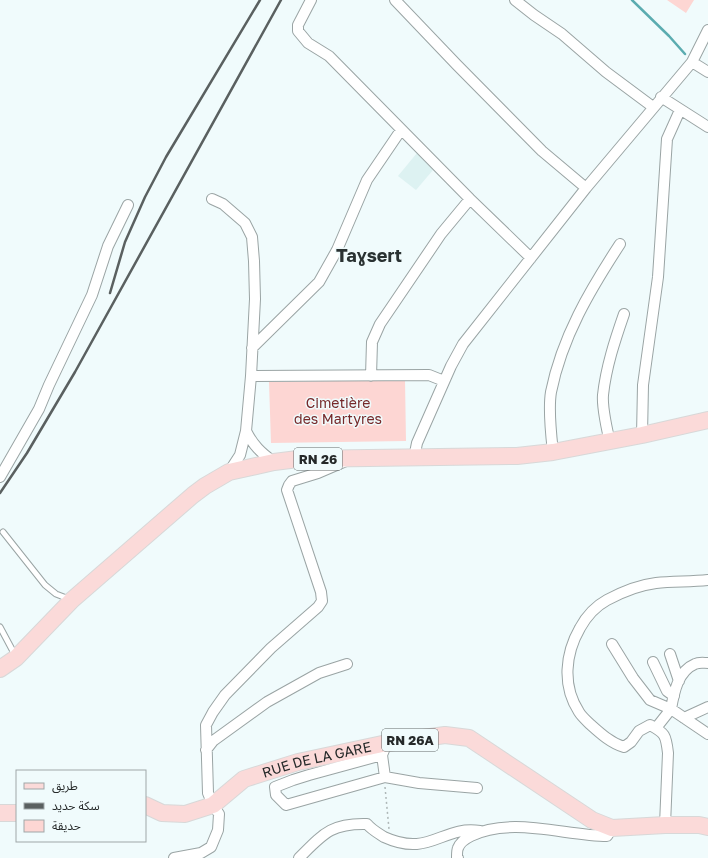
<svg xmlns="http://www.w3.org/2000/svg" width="708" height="858" font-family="'Golos Text','Noto Sans Arabic',sans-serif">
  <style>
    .built { fill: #ddf2f2 }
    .green { fill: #fdd6d3 }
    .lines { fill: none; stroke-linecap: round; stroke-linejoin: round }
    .stream { stroke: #5bacb0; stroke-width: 2.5 }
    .service-casing { stroke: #9aa4a4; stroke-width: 7 }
    .minor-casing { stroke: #9aa4a4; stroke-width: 12 }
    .primary-casing { stroke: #d8d8d8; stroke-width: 18 }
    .path { stroke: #aeb7b7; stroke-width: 1.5; stroke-dasharray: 2 3; stroke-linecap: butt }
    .service { stroke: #fff; stroke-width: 5 }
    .minor { stroke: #fff; stroke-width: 10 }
    .primary { stroke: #fbdad9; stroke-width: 16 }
    .rail { stroke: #5a6060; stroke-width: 2.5 }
    .labels { text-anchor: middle; stroke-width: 3; stroke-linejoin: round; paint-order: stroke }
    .shield { fill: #f0fbfc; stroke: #626868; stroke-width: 1 }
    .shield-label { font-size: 13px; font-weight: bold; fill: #252929 }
    .park-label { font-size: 14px; fill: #76292a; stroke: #f0fbfc }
    .street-label { font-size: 14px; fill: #252929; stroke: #f0fbfc }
    .district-label { font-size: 18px; font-weight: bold; fill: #2a3232; stroke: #f0fbfc }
  </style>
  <rect width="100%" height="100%" fill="#f0fbfc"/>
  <path class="built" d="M417,153L433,170L416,190L398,176Z"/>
  <path class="green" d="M667,0H694L686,13Z
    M405,380L406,441L271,443L269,382Z"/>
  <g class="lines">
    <path class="stream" d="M632,0L669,36L685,54"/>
    <g class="service-casing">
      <path id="service" d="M3,532L45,585L56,594L69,599
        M0,627L15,655"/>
    </g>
    <g class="minor-casing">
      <path id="minor" d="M311,0L298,25V31L308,43L329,56L470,199L531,258
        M395,0L457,65L542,151L586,188
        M515,0L534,15L562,34L606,72L653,107
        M692,62L708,72
        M661,97L708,127
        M212,199L223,204L245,223L252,237L254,261L255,299L251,376L246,431L240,455L229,472
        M252,348L319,282L337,250L367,180L401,130
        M251,376L429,375L444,381
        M371,376L372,342L380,324L441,234L470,199
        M246,431C253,445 261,453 274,462
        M642,435L643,385L658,277L667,139L680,110
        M610,441C607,431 602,406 603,395C606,367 615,340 624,314
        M553,452C551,434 548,410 551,392C562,337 590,290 620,244
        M414,458L417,443L451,366L463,344L586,188L692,62L708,30
        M0,477L39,409L49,385L92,295L108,246L128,205
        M612,644L633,678L650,700L671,709C674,692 678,671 695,664C699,662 704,663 708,663
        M670,654L679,681
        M653,662L667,691L674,696
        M684,718L708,707
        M656,728L671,709L708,734
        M206,750L213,741L267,702L319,673L347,664
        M382,755L385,777L419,783L477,788
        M385,777L286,805L276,795L275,787L293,780L309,775L382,755L387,743
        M665,825L668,753C666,735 665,733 650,725L639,731L631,742L624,747C611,743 601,734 591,725C587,721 582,717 579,712C562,686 565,654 580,628C586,617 596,606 607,600C622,592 639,585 656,583C673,581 691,582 708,580
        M174,858L201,853L211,847L218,830L219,814L213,805L208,793L206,725L213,712L225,695L271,648L318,607L322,601L321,592L287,490L289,485L292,481L318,473L346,461
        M299,858C323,834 331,823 367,824C372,830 378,833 384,837C430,858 442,825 480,831
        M458,858L457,857C457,854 457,850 458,848C460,842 467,838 471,836C511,816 566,836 607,836L612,828"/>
    </g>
    <g class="primary-casing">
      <g id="primary">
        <path d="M0,669L16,658L72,600L193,495L205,486L229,472L274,462L298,459L517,456L553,452L642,435L708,420"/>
        <path id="s1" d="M145,805L162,813L185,814L213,805L244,779L298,762L387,743L445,735L469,738L592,820L612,828L665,825H699L708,827"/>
        <path d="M0,813H17"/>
      </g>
    </g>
    <path class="path" d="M385,787L389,829"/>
    <use href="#service" class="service"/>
    <use href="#minor" class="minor"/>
    <use href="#primary" class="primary"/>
    <path class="rail" d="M110,293L125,242L145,197L166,157L260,0
      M0,493L27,453L75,372L281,0"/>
  </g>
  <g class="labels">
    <g class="shield">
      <rect x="294" y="448" width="48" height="22" rx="3"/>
      <rect x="382" y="729" width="56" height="22" rx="3"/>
    </g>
    <g class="shield-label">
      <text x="318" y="464">RN 26</text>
      <text x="410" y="745">RN 26A</text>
    </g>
    <g class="park-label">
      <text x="338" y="408">Cimetière<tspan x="338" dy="16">des Martyres</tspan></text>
    </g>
    <g class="street-label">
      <text dy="5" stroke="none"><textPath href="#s1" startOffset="187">RUE DE LA GARE</textPath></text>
    </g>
    <g class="district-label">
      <text x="369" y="262">Taɣsert</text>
    </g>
  </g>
  <rect x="16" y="770" width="130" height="72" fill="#f0fbfc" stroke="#9fa7a8"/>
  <rect x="24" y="783" width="20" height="6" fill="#fbdad9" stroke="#9fa7a8"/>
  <text x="52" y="790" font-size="12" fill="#252929">طريق</text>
  <rect x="24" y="803" width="20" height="6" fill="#5a6060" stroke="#9fa7a8"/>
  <text x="52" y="810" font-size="12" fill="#252929">سكة حديد</text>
  <rect x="24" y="820" width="20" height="12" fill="#fdd6d3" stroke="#9fa7a8"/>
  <text x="52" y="830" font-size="12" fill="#252929">حديقة</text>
</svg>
